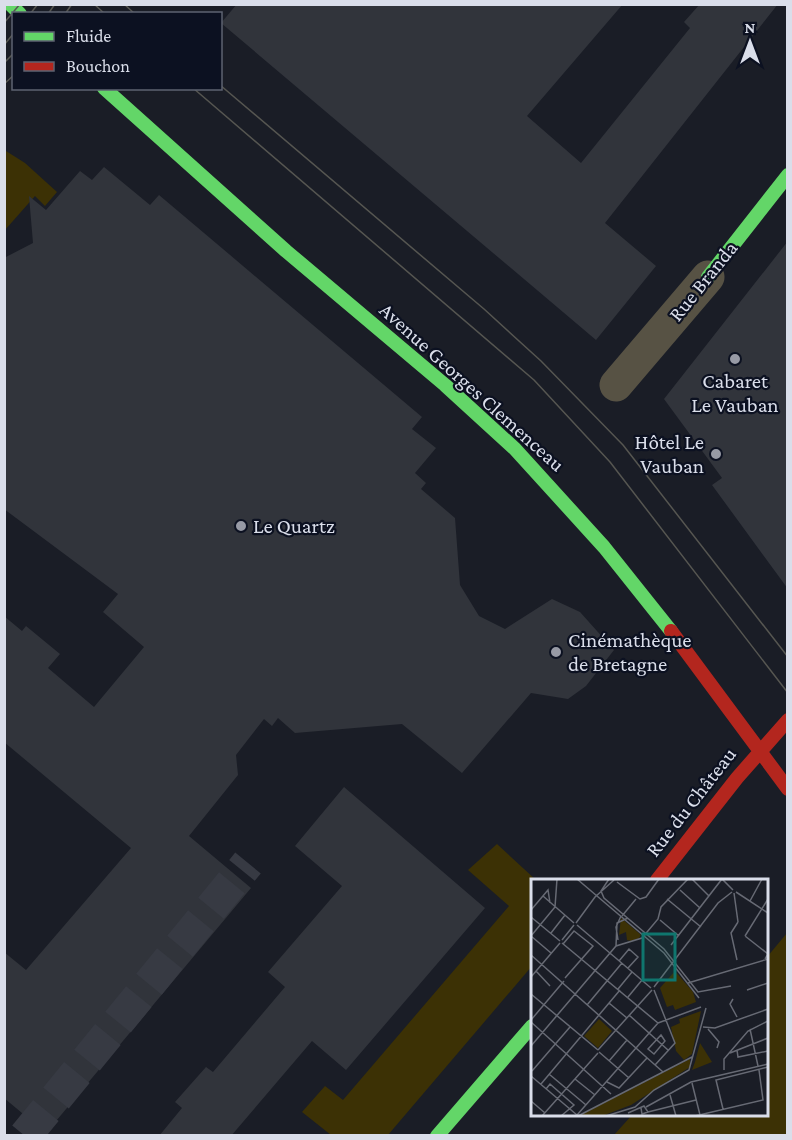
<svg xmlns="http://www.w3.org/2000/svg" width="792" height="1140" font-family="'Crimson Pro',serif">
  <style>
    .green { fill: #3c3105 }
    .building { fill: #31343b }
    .lines { fill: none; stroke-linecap: round; stroke-linejoin: round }
    .secondary-tunnel { stroke: #373a43; stroke-width: 33; stroke-dasharray: 33 16; stroke-linecap: butt }
    .street { stroke: #575244; stroke-width: 33 }
    .fast { stroke: #63d668; stroke-width: 14 }
    .jam { stroke: #b3261e; stroke-width: 14 }
    .tram { stroke: #565651; stroke-width: 1.5 }
    .poi-dot { fill: #979aa5; stroke: #0c1121; stroke-width: 2 }
    .labels { text-anchor: middle; stroke-width: 4.5; stroke-linejoin: round; paint-order: stroke }
    .street-label { font-size: 21px; fill: #dadeea; stroke: #0c1121 }
    .poi-label { font-size: 21px; fill: #dadeea; stroke: #0c1121; text-anchor: start }
    .inset-road { fill: none; stroke: #676a74; stroke-width: 1.5 }
    .view { fill: #0f766e; fill-opacity: 0.15; stroke: #0f766e; stroke-width: 3 }
    .inset-edge { fill: none; stroke: #dadeea; stroke-width: 3 }
  </style>
  <rect width="100%" height="100%" fill="#1a1d26"/>
  <path class="green" d="M6,151L25,163L57,192L45,206L35,196L5,230Z
    M497,844L536,880H532V966L388,1135H331L302,1112L325,1086L343,1100L509,906L468,870Z
    M787,933V1135H614L632,1115L766,1114L767,957Z"/>
  <path class="building" d="M237,4H623L527,116L581,163L690,28L684,22L700,4H778L605,223L656,266L596,340L221,23Z
    M104,167L150,205L159,195L422,417L412,429L436,448L415,473L426,483L421,489L455,518L460,585L479,616L505,629L552,599L580,612L614,650L586,686L568,699L531,693L462,773L402,724L295,733L278,718L272,726L264,719L236,755L238,775L189,836L251,888L46,1133L4,1098V952L26,970L131,848L4,742V616L22,631L26,626L60,654L48,668L94,707L144,647L103,612L118,594L4,509V258L33,243L29,196L46,210L80,171L92,180Z
    M788,241V589L712,485L722,478L664,399Z
    M344,787L485,908L346,1070L312,1041L231,1136H159L182,1108L175,1102L206,1067L213,1072L285,987L268,972L342,886L295,846Z"/>
  <g class="lines">
    <path class="secondary-tunnel" d="M25,1136L248,863"/>
    <path class="street" d="M616,385L708,277"/>
    <path class="fast" d="M10,4L20,14
      M104,88L286,251L445,385L515,449L604,547L671,631
      M708,277L788,175
      M437,1136L532,1026"/>
    <path class="jam" d="M671,631L788,789
      M657,880L737,778L788,720"/>
    <path class="tram" d="M94,4L105,14
      M124,4L135,14
      M30,14L38,4
      M48,14L55,4
      M65,14L72,4
      M4,23L20,4
      M4,45L14,33
      M4,63L14,53
      M4,84L14,75
      M220,85L484,309L541,361L623,445L788,657
      M193,88L534,380L610,462L788,693"/>
  </g>
  <g class="poi-dot">
    <circle cx="735" cy="359" r="6"/>
    <circle cx="716" cy="454" r="6"/>
    <circle cx="241" cy="526" r="6"/>
    <circle cx="556" cy="652" r="6"/>
  </g>
  <g class="labels">
    <g class="street-label">
      <text transform="translate(703 281) rotate(-51)" y="7">Rue Branda</text>
      <text transform="translate(472 387) rotate(42)" y="7">Avenue Georges Clemenceau</text>
      <text transform="translate(691 802) rotate(-52)" y="7">Rue du Château</text>
    </g>
    <g class="poi-label">
      <text x="735" y="388" text-anchor="middle">Cabaret<tspan x="735" dy="24">Le Vauban</tspan></text>
      <text x="704" y="449" text-anchor="end">Hôtel Le<tspan x="704" dy="24">Vauban</tspan></text>
      <text x="253" y="533">Le Quartz</text>
      <text x="568" y="647">Cinémathèque<tspan x="568" dy="24">de Bretagne</tspan></text>
    </g>
  </g>
  <g transform="translate(531 879)">
    <rect width="237" height="237" fill="#1a1d26"/>
    <path d="M90,39L110,56L108,59L100,62L96,61L95,53L88,56ZM144,92L162,113L165,123L144,131L142,126L136,128L129,109ZM170,132L161,175L153,181L145,172L140,148L149,144L148,140ZM68,140L81,152L67,169L53,157ZM169,164L181,183L161,191L164,183ZM159,180V188L100,226L71,237H48Z" fill="#3c3105"/>
    <path class="inset-road" d="M46,0L133,74L168,119M78,0L70,12L73,19L133,70L167,113L200,107M161,0L178,17M86,3L109,20L115,18L128,0M149,11L169,29M205,13L237,34M203,14L207,43M12,17L43,44M136,20L170,48M219,22L231,0M0,31L17,11L19,24M91,37L105,20M0,38L29,62M129,41L148,57M45,44L64,18L83,1M46,46L120,109M20,54L34,36M0,57L24,28L26,0M0,57L20,74M214,57L237,20M214,57L237,75L234,80M31,61L43,46M87,61L85,48L90,37M31,64L127,144M32,65L43,52L62,67L34,99M140,66L191,0L202,11M85,67L86,44L97,39M0,76L132,193M206,81L200,54L207,43M88,82L98,70L107,78L97,89M5,92L19,107M0,98L29,64M157,104L237,80M123,108L187,24L201,13M87,110L101,93M123,111L144,164L124,186M216,111L237,104M0,115L67,171M97,118L111,101M202,120L199,125L206,138M78,124L96,139M56,126L91,84M98,136L137,171M0,141L33,102M0,143L80,215M127,144L170,128M172,148L184,149L237,130M177,150L188,163L186,169M219,150L227,187M130,156L134,162L123,175L117,170ZM0,167L85,67L111,59L127,40L130,28L157,0M67,171L121,111M206,171L207,178L237,172M68,173L98,199M199,174L237,159M78,182L96,161M193,191V180L217,152L237,142M1,192L39,148M18,195L55,226M0,197L46,236M44,200L64,216M76,203L88,209L116,179M161,204L169,236M10,205L89,111M15,210L19,205L43,226L30,237M139,216L145,237M0,222L14,234M115,228L160,203L237,185M192,230L185,201L237,188M117,233L165,221M97,234L113,227L117,233L111,235L110,229M46,236L127,144M11,237L67,174M47,237L161,178M75,237L104,228L123,211L158,191L175,129M164,237L232,221L228,191"/>
    <path class="view" d="M112,55H144V101H112Z"/>
    <rect width="237" height="237" class="inset-edge"/>
  </g>
  <rect width="792" height="1140" fill="none" stroke="#dadeea" stroke-width="12"/>
  <rect x="12" y="12" width="210" height="78" fill="#0c1121" stroke="#5e6371" stroke-width="1.5"/>
  <rect x="24" y="32" width="30" height="9" fill="#63d668" stroke="#5e6371" stroke-width="1.5"/>
  <text x="66" y="42" font-size="18" fill="#dadeea">Fluide</text>
  <rect x="24" y="62" width="30" height="9" fill="#b3261e" stroke="#5e6371" stroke-width="1.5"/>
  <text x="66" y="72" font-size="18" fill="#dadeea">Bouchon</text>
  <g transform="translate(750 42)" stroke="#0c1121" stroke-width="4.5" paint-order="stroke">
  <path d="M0-4.5L10 22L0 15L-10 22Z" fill="#dadeea"/>
  <text y="-9" font-size="16" font-weight="bold" text-anchor="middle" fill="#dadeea">N</text>
  </g>
</svg>
